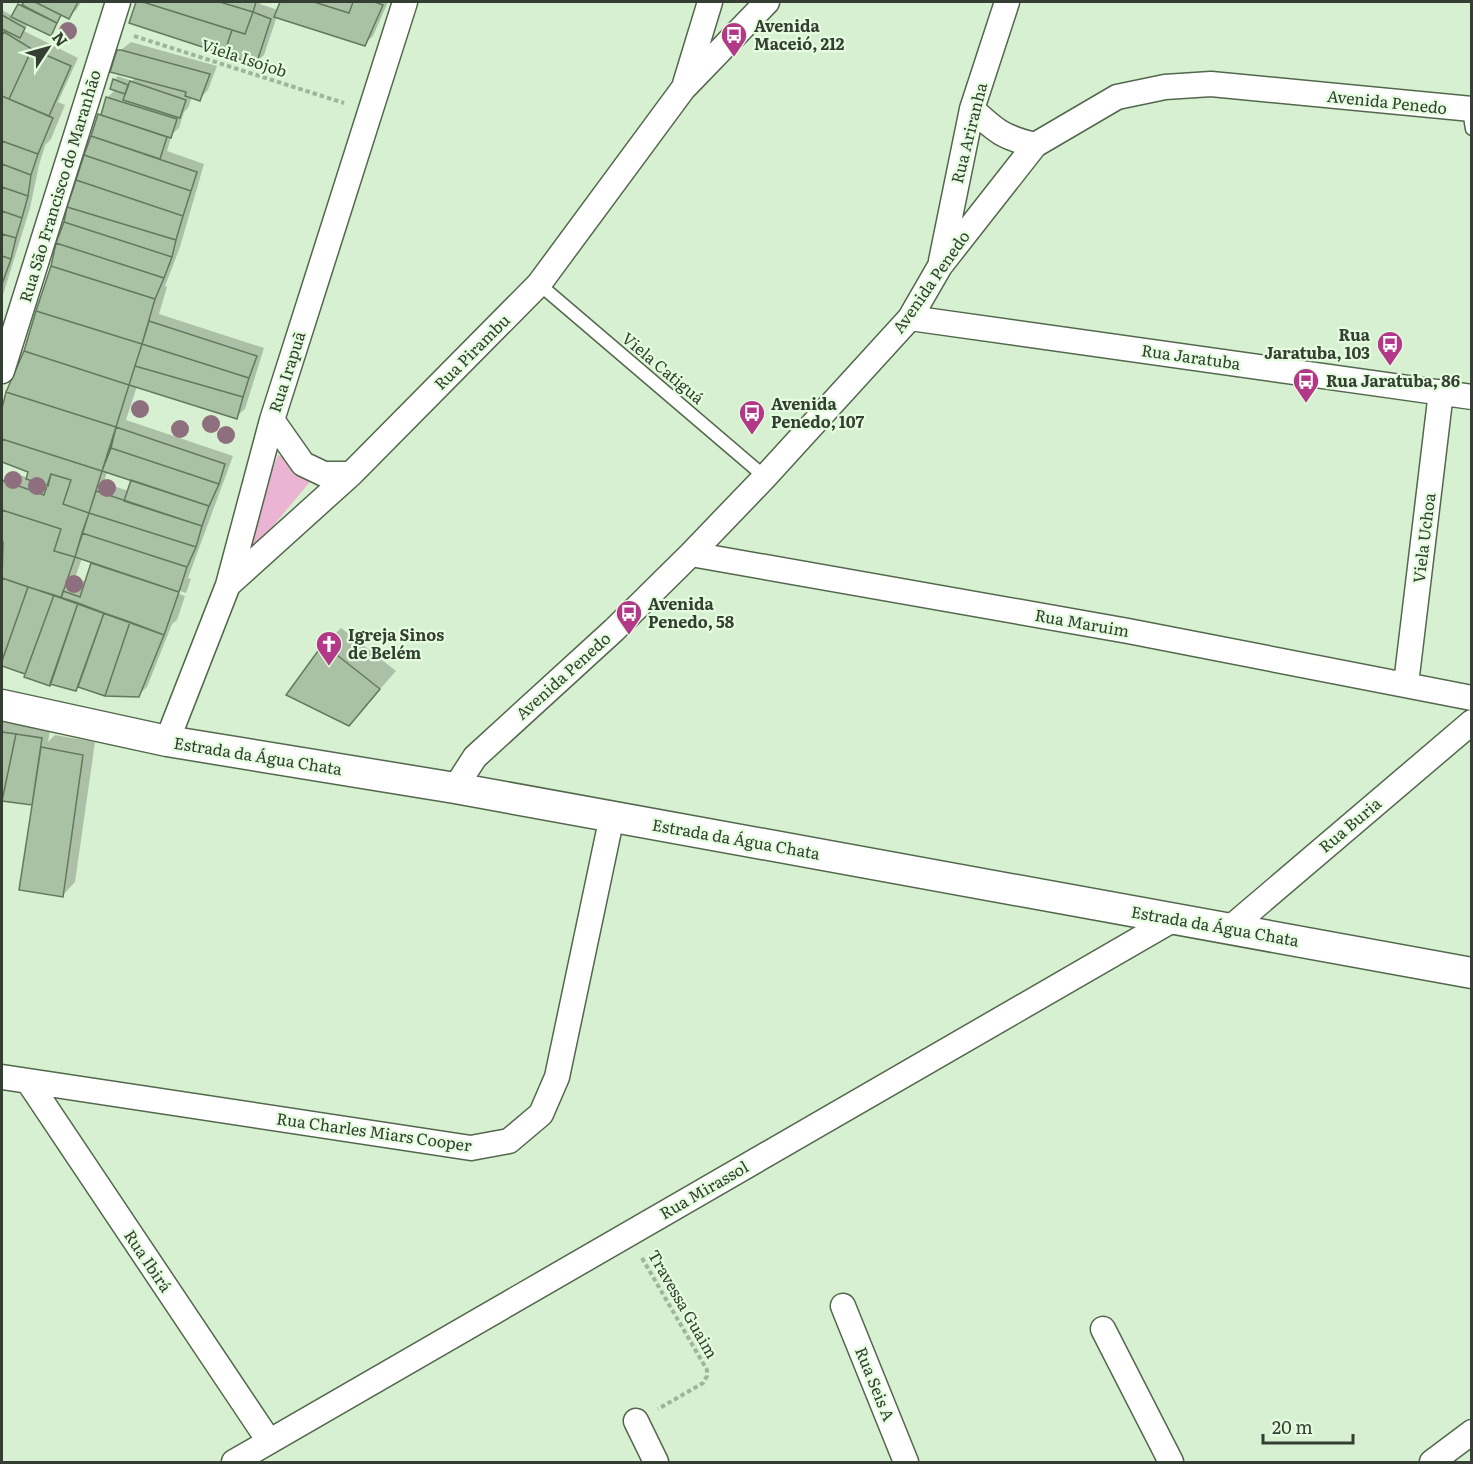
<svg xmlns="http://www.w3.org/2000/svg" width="1473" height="1464" font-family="Literata,serif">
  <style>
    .green { fill: #ebb4d2 }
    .shadow { fill: #0003; fill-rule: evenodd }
    .building { fill: #aac2a4; stroke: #63795d; stroke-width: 1.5 }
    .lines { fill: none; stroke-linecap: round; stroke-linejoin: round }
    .service-casing { stroke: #52674c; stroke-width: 15 }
    .minor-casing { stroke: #52674c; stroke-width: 27 }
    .tertiary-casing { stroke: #52674c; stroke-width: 33 }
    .path { stroke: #a0b49c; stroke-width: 4; stroke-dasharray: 4.5 3; stroke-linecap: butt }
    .service { stroke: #fff; stroke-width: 12 }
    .minor { stroke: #fff; stroke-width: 24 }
    .tertiary { stroke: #fff; stroke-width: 30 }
    .tree { fill: #8e6f7e }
    .labels { text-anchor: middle; stroke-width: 4.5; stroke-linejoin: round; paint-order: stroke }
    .poi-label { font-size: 16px; font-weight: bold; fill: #343e32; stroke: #e4fdde; text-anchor: start }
    .street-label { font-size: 16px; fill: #343e32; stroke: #e4fdde }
  </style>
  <rect width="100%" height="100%" fill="#d7f0d1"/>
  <path class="green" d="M278,455L318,472L259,543L253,548L247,549L243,545Z"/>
  <path class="shadow" d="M22,2H81L77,9L69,17L62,14L50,34L28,24L24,31L78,58L58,102L65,105L51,139L44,146H45L39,165L30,208L2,298V10L13,16Z
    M137,2H261L260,4L278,10L282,2H346L354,4L355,2H388L373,36L364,44L277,16L264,55L255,63L131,22Z
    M131,42L217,66L208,90L199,99L192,97L188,108L184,112L179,128L172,134L167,151L204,164L180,247L165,286L167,287L159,314L264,348L245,409L236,417L137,386L126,420L233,456L188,578L191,579L186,593L169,587L168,590L185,596L177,620L172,624L147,687L138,695L79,686L76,689L2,666V551L5,541L2,540L4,531H2V487L3,481L12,472L28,478L30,471L2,461V413L8,393L25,352L52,267L68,207L99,115L104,110L108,97L116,89L114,80L118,76L132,81L136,77L117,53ZM107,471L133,479L129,491L104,483ZM82,558L93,562L86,582L75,578Z
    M341,628L396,671L349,724L324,645Z
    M2,722L50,730L48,742L55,735L95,742L75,882L63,895L33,804L2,800Z"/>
  <path class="building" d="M24,2H35L61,15L57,23L22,5Z
    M35,2H78L69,19Z
    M136,2H143L232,30L224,54L129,23Z
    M143,2H220L253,12L245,34Z
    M220,2H256L253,12Z
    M280,2H314L349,13L353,2H375L383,5L365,46L274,17Z
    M18,4L57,23L51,36L11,17Z
    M253,12L271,19L256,65L224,54L232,30L245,34Z
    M2,15L25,28L20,38L2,29Z
    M4,32L32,49L9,99L2,96V36Z
    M32,49L71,66L49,116L9,99Z
    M117,50H121L210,74L200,101L185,96L186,92L110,72Z
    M113,79L128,85L125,94L110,89Z
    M130,81L186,100L180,118L123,100Z
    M2,96L53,118L38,154L2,141Z
    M106,97L177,119L171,138L101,115Z
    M98,114L167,137L160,159L91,136Z
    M91,136L197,172L191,191L84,155Z
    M2,141L38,154L31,175L2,164Z
    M84,155L191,191L183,216L76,180Z
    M2,164L31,175L28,196L2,187Z
    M76,180L183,216L176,240L67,207Z
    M2,187L28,196L22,218L2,211Z
    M67,207L176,240L172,257L64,222Z
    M2,211L22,218L16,238L2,234Z
    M64,222L172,257L164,278L56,243Z
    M2,234L16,238L11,259L2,256Z
    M56,243L164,278L155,299L51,266Z
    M2,256L11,259L2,284Z
    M51,266L155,299L142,344L36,311Z
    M36,311L142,344L129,385L24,351Z
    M149,321L257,356L249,378L142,344Z
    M142,344L249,378L243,397L135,366Z
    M24,351L129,385L116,427L6,392Z
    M135,366L243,397L237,419L129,385Z
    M6,392L116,427L102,471L2,439V408Z
    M116,427L225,464L219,484L111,448Z
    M2,439L102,471L89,513L63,504L71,480L51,474L48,486L26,479L28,472L2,462Z
    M111,448L219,484L209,506L102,471Z
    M51,474L71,480L63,504L89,513L75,557L54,551L61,529L2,510V480L44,495Z
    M131,480L209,506L202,526L124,501Z
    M96,491L202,526L196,547L89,513Z
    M2,510L61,529L54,551L75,557L61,598L2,578L3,542L2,541Z
    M89,513L196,547L187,567L82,533Z
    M82,533L187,567L179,592L75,557Z
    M91,563L179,592L164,635L61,598L63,591L80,597Z
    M2,578L28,587L2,661Z
    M28,587L54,595L25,674L2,666V661Z
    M54,595L78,603L50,686L24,677Z
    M78,603L104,613L76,691L50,684Z
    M104,613L130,622L105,696L78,687Z
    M130,622L164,635L139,697L105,696Z
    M323,644L380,689L349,726L286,695Z
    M2,732L16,734L2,801Z
    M16,734L42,738L32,805L2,801Z
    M41,747L83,755L63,897L19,890Z"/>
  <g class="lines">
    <g class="service-casing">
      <path id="service" d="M1469,110L1472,129
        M539,284L765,477"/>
    </g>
    <g class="minor-casing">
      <path id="minor" d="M685,84L710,2
        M972,109C996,131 1002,137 1035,145
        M941,261L972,109L1007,2
        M910,318L1472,397
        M2,371L118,2
        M272,420L303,464L324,474H351
        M691,554L1128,631L1472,698
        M228,585L351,474L539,284L683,89L767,2
        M1406,684L1441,392
        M167,741L228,585L272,420L405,2
        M455,788L475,757L614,630L691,554L765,477L910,318L940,266L1035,145L1117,97L1165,87L1211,84L1472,109
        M1229,929L1472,722
        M2,1077L471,1148L509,1141L541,1114L557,1077L612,816
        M28,1081L269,1441
        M843,1306L906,1462
        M1103,1329L1171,1462
        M636,1421L656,1462
        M234,1462L1174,919
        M1432,1462L1472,1432"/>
    </g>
    <g class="tertiary-casing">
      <path id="tertiary" d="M2,705L167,741L455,788L1472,973"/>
    </g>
    <path class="path" d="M134,36L344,103
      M642,1258L707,1370V1376L703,1383L658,1409"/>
    <use href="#service" class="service"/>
    <use href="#minor" class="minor"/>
    <use href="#tertiary" class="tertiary"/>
  </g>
  <g class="tree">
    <circle cx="68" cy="31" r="9"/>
    <circle cx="140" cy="409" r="9"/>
    <circle cx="211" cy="424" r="9"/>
    <circle cx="180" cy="429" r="9"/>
    <circle cx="226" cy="435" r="9"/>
    <circle cx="13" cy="480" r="9"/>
    <circle cx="37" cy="486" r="9"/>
    <circle cx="107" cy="488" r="9"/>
    <circle cx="74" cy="584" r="9"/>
  </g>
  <defs>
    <g id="bus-pin" transform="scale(1.35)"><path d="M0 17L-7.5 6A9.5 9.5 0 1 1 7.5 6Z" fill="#b43888" stroke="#e4fdde"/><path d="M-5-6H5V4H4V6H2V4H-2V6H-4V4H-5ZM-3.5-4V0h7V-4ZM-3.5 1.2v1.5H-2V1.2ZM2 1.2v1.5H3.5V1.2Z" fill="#fff"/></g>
    <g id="church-pin" transform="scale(1.35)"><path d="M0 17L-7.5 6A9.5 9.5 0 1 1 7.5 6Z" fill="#b43888" stroke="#e4fdde"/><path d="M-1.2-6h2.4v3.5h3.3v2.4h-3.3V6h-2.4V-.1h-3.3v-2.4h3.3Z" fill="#fff"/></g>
  </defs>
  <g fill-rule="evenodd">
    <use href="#bus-pin" x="734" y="35"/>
    <use href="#bus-pin" x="1390" y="344"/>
    <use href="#bus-pin" x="1306" y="381"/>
    <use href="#bus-pin" x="752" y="413"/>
    <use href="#bus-pin" x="629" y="613"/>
    <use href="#church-pin" x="329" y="644"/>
  </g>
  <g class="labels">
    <g class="poi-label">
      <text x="754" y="32">Avenida<tspan x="754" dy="18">Maceió, 212</tspan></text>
      <text x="1370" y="341" text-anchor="end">Rua<tspan x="1370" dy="18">Jaratuba, 103</tspan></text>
      <text x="1326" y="387">Rua Jaratuba, 86</text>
      <text x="771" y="410">Avenida<tspan x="771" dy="18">Penedo, 107</tspan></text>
      <text x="648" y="610">Avenida<tspan x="648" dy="18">Penedo, 58</tspan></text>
      <text x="348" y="641">Igreja Sinos<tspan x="348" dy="18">de Belém</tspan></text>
    </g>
    <g class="street-label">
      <text transform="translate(244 58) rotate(18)" y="6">Viela Isojob</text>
      <text transform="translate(1387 102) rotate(6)" y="6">Avenida Penedo</text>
      <text transform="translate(969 133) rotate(-76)" y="6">Rua Ariranha</text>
      <text transform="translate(60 186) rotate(-73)" y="6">Rua São Francisco do Maranhão</text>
      <text transform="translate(931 282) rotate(-55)" y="6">Avenida Penedo</text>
      <text transform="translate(472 352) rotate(-45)" y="6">Rua Pirambu</text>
      <text transform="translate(1191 357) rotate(8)" y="6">Rua Jaratuba</text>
      <text transform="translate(663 368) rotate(40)" y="6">Viela Catiguá</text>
      <text transform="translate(287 372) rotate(-72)" y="6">Rua Irapuã</text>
      <text transform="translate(1424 538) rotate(-83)" y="6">Viela Uchoa</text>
      <text transform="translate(1082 623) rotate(10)" y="6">Rua Maruim</text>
      <text transform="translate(563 676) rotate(-42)" y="6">Avenida Penedo</text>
      <text transform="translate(258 756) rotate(9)" y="6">Estrada da Água Chata</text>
      <text transform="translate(1350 825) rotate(-40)" y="6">Rua Buria</text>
      <text transform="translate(736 839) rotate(10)" y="6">Estrada da Água Chata</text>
      <text transform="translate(1215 926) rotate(10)" y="6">Estrada da Água Chata</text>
      <text transform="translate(374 1132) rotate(8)" y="6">Rua Charles Miars Cooper</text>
      <text transform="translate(704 1190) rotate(-30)" y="6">Rua Mirassol</text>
      <text transform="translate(148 1261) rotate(56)" y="6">Rua Ibirá</text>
      <text transform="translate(683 1304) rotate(60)" y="6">Travessa Guaim</text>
      <text transform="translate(875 1384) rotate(68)" y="6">Rua Seis A</text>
    </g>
  </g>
  <rect width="1473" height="1464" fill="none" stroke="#343e32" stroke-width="6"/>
  <g transform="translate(48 48) rotate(54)" stroke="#e4fdde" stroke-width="4.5" paint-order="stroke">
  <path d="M0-4.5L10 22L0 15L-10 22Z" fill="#343e32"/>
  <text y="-9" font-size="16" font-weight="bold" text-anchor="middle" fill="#343e32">N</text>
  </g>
  <path d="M1263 1434v9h90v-9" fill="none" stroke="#343e32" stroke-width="3"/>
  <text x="1272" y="1434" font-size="18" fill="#343e32" stroke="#e4fdde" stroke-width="4.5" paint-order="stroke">20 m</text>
</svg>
